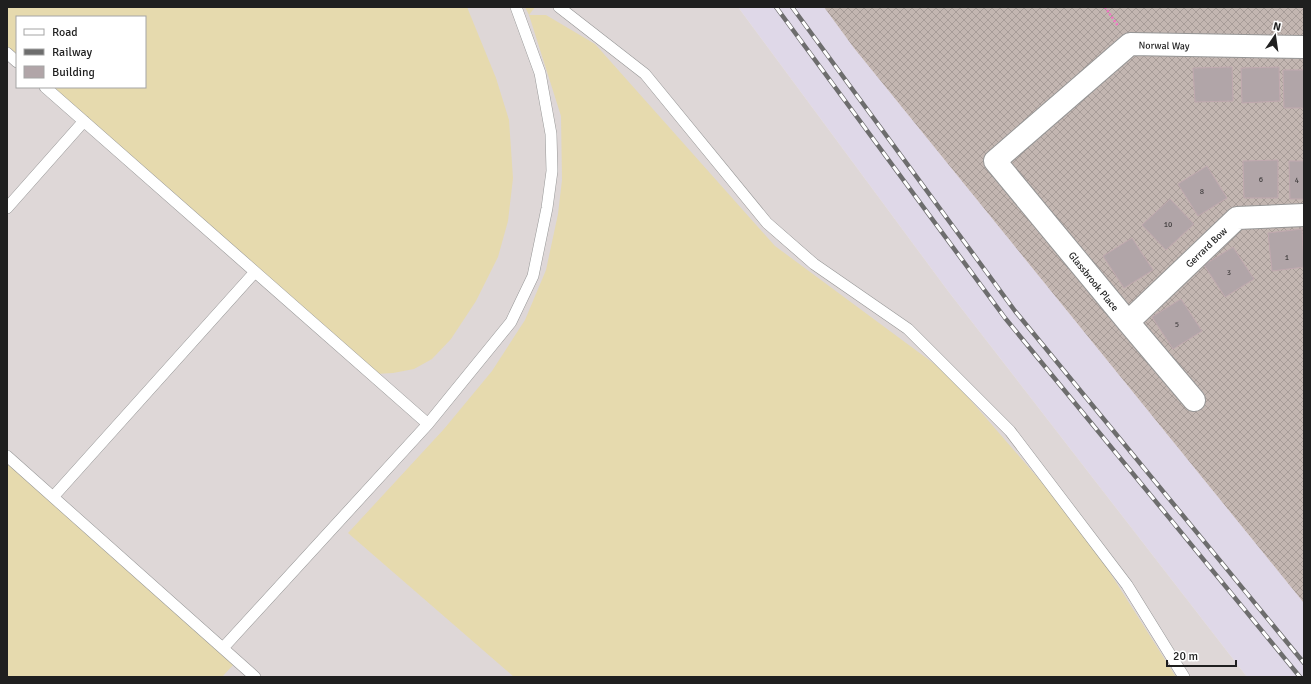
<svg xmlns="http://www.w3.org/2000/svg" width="1311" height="684" font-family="Signika,sans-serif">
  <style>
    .industrial { fill: #dfd8e8 }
    .airport { fill: #ded7d7; fill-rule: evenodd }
    .construction { fill: url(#construction-cross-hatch) }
    .grass { fill: #e6daae }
    .building { fill: #b1a5a8; stroke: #c0a9af }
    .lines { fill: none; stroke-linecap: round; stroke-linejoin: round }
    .lane-casing { stroke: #969696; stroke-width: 12 }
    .street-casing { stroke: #969696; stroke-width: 24 }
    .path { stroke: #f174c2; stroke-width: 2.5; stroke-dasharray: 2 2; stroke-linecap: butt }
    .lane { stroke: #fff; stroke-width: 11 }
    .street { stroke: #fff; stroke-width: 22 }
    .rail-casing { stroke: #6d6d6d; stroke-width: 4.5 }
    .rail { stroke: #fff; stroke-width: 3; stroke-dasharray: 9; stroke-linecap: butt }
    .labels { text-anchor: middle; stroke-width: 3.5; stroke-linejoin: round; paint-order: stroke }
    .number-label { font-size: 8px; fill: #444041 }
    .street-label { font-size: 10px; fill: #1f1f1f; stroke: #fff }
  </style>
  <defs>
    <pattern id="construction-cross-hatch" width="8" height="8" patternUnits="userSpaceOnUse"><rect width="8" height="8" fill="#c3b6b1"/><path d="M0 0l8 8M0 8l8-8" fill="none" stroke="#a79c98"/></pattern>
  </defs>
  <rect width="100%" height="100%" fill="#efe5e6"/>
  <path class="industrial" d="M738,7H824L854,48L1304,603V677H1247L948,291Z"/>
  <path class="airport" d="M7,7H738L948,291L1247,677H7ZM17,17H145V87H17Z"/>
  <path class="construction" d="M824,7H1304V603L854,48Z"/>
  <path class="grass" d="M7,7H467L496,78L509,120L513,178L508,221L498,257L476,301L451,339L432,359L414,369L393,373L375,374L53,87H145V17H17V55L7,46Z
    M525,7H535L529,15H546L595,44L775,246L948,374L1083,530L1176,677H514L348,533L444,429L492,371L525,320L546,270L558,214L562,180L561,116L529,15Z
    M7,463L234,664L222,677H7Z"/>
  <path class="building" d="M1232,67L1233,101L1195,102L1193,68Z
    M1279,67L1280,101L1242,103L1241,68Z
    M1283,70H1304V108H1284Z
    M1278,160V198H1244L1243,161Z
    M1289,161H1304V199H1290Z
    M1207,166L1227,198L1198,216L1178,184Z
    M1170,199L1194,224L1166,250L1142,225Z
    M1302,229L1304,267L1272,271L1268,233Z
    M1132,238L1153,270L1124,288L1103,256Z
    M1233,247L1254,279L1225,297L1204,265Z
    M1181,299L1202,331L1173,349L1152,317Z"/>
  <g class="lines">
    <g class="lane-casing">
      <path id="lane" d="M559,7L645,74L767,223L814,264L908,329L1010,431L1127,585L1184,677
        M7,53L17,62
        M45,87L428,424
        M7,208L84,121
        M7,456L255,677
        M53,497L255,272
        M223,648L428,424L511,322L533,276L547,208L552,171L551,134L540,73L516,7"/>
    </g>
    <g class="street-casing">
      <path id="street" d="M1128,322L1237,218L1304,215
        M1194,400L1128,322L995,161L1130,44L1304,47"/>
    </g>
    <path class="path" d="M1105,7L1118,26"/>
    <use href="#lane" class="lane"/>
    <use href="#street" class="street"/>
    <g class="rail-casing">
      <path id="rail" d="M776,7L1005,318L1300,677
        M792,7L1015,311L1304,663"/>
    </g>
    <use href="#rail" class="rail"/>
  </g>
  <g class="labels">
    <g class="number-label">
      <text x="1261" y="182">6</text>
      <text x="1297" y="183">4</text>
      <text x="1202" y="194">8</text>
      <text x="1168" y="227">10</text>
      <text x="1287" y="260">1</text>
      <text x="1229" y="275">3</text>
      <text x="1177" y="327">5</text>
    </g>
    <g class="street-label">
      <text transform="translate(1164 45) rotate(1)" y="4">Norwal Way</text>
      <text transform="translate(1206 247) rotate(-44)" y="4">Gerrard Bow</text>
      <text transform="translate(1094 281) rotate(51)" y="4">Glassbrook Place</text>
    </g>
  </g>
  <rect width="1311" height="684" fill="none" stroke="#1f1f1f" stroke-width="16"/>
  <rect x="16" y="16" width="130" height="72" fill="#ffffff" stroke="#a5a5a5"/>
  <rect x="24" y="29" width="20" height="6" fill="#ffffff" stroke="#a5a5a5"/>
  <text x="52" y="36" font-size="12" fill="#1f1f1f">Road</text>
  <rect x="24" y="49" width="20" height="6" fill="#6d6d6d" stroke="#a5a5a5"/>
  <text x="52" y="56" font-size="12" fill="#1f1f1f">Railway</text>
  <rect x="24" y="66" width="20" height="12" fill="#b1a5a8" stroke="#a5a5a5"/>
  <text x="52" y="76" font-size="12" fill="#1f1f1f">Building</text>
  <g transform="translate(1275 36) rotate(13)" stroke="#ffffff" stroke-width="3" paint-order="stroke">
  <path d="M0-3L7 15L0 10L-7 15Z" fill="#1f1f1f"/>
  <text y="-6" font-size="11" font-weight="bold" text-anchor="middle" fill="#1f1f1f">N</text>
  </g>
  <path d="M1167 660v6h69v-6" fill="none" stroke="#1f1f1f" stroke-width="2"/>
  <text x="1173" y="660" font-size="12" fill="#1f1f1f" stroke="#ffffff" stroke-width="3" paint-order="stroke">20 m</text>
</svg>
